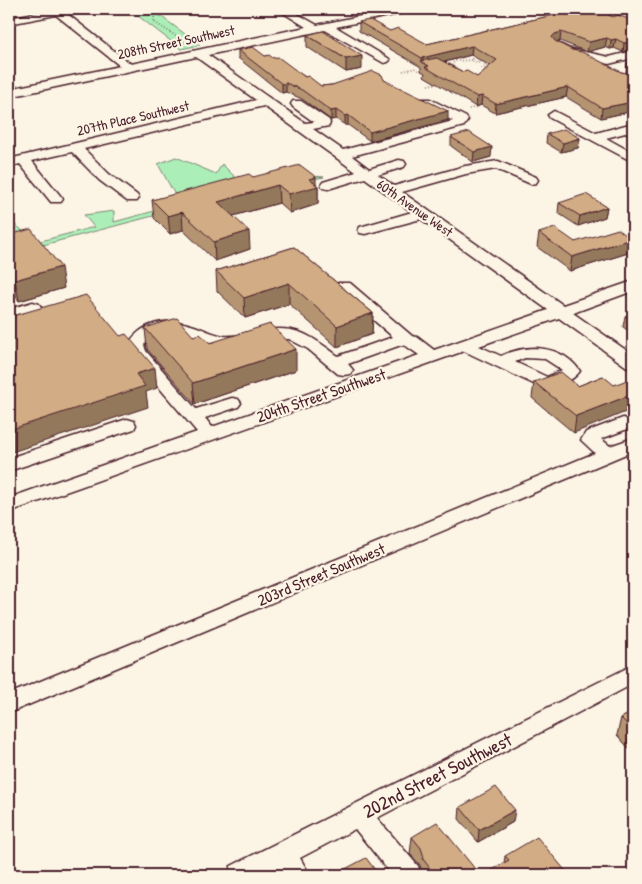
<svg xmlns="http://www.w3.org/2000/svg" width="642" height="884" font-family="'Patrick Hand',sans-serif">
  <style>
    .green { fill: #aceeb8; stroke: #7b8672 }
    .lines { fill: none; stroke-linecap: round; stroke-linejoin: round }
    .minor-casing { stroke: #4a1f2b; stroke-width: 3 }
    .path { stroke: #4a1f2b; stroke-width: 2; stroke-dasharray: 0.5 2.5; stroke-linecap: butt }
    .minor { fill: #fcf5e5; fill-rule: evenodd }
    .wall { fill: #b59472; stroke: #4a1f2b; fill-rule: evenodd }
    .shaded-wall { fill: #93785c; stroke: #4a1f2b }
    .building { fill: #d2ac84; stroke: #4a1f2b }
    .labels { text-anchor: middle; stroke-width: 4.5; stroke-linejoin: round; paint-order: stroke }
    .far-street-label { font-size: 14px; fill: #4a1f2b; stroke: #fcf5e5 }
    .street-label { font-size: 16px; fill: #4a1f2b; stroke: #fcf5e5 }
    .near-street-label { font-size: 19px; fill: #4a1f2b; stroke: #fcf5e5 }
  </style>
  <rect width="100%" height="100%" fill="#fcf5e5"/>
  <filter id="ink" filterUnits="userSpaceOnUse"><feTurbulence type="fractalNoise" baseFrequency=".02" numOctaves="2"/><feDisplacementMap in="SourceGraphic" scale="10" xChannelSelector="R" yChannelSelector="G"/><feConvolveMatrix kernelMatrix="1 2 1 2 8 2 1 2 1" color-interpolation-filters="sRGB"/></filter>
  <g filter="url(#ink)">
    <path class="green" d="M129,9H171L155,12L200,45L181,49Z
      M176,157L216,174L222,164L245,187L313,176L324,177L240,193L9,254V220L37,242L94,227L84,215L114,211V222L180,204L158,164Z"/>
    <g class="lines">
      <g class="minor-casing">
        <path id="minor" d="M50,9H61L131,64L306,27L277,9H289L317,25L394,9H413L408,12L336,27L388,58L390,60L388,62L384,63L325,30L208,55L305,123L314,122L293,107L291,104L293,101H301L329,120L330,123L329,126L313,129L343,150L453,121L422,105L420,102L422,99H430L466,117L468,120L464,126L352,156L369,169L399,160L404,161L406,164L404,167L378,175L394,186L465,166L498,161L536,177L538,180L536,183L531,184L496,169L466,174L402,192L563,305L633,281V291L573,313L633,355V368L627,367L559,318L479,346L501,356C529,343 562,345 580,371C572,382 553,390 540,387L464,351L9,512V498L197,432L129,352L128,345C141,322 167,317 191,325C202,328 212,334 224,336C236,337 249,334 261,331C296,324 311,336 338,356L393,337L338,289L336,286L338,283H350L412,336L417,337L434,350L548,310L421,219L365,234L360,233L358,230L360,227L412,212L365,178L328,189L323,188L321,185L323,182L356,172L264,106L84,149L109,174L137,195L139,198L137,201H127L99,180L72,152L32,161L63,199L61,202H51L20,164L9,167V159L256,100L196,57L9,97V89L120,66L56,15L9,24V18L50,10ZM165,331L181,332L223,346L240,345L276,339H289L308,349L338,374L344,375L350,374L353,370L348,364L401,345L406,346L419,355L212,427L205,418L238,407L241,403L238,399L232,398L196,409L146,351L144,345C149,337 156,334 165,331ZM525,358L545,359L562,370L547,377L515,362Z
          M572,49L609,57L633,51V58L609,64L568,54L566,52L568,50Z
          M554,111L596,133L633,123V131L606,138L633,153V162L550,118L548,115Z
          M33,302L39,304L41,307L39,310L9,319V309Z
          M623,418L630,420L632,424L630,428L601,439L610,446L633,438V451L9,713V694L595,453L581,440L586,432Z
          M127,419L134,421L136,425L134,429L9,471V458Z
          M633,665V684L377,818L418,866L421,875H392L355,829L300,858L310,875H282L278,869L267,875H228L231,866Z"/>
      </g>
      <path class="path" d="M156,9L151,12L154,16V22L190,45
        M624,18L633,16
        M472,55V60L486,66L488,69
        M448,66L456,61L472,60
        M481,68L488,69
        M418,70L424,68
        M403,71L416,68
        M428,85L438,83
        M469,109L480,106"/>
      <use href="#minor" class="minor"/>
    </g>
    <path class="wall" d="M547,9H596L613,17L633,21L623,52L614,48L610,49L605,47L587,52L560,41L558,42L621,72L627,73L626,72L627,63L633,61V111L601,118L566,97L495,113L481,105L476,107L424,76L425,73L421,71V67L359,31V22L390,31L427,44L558,14ZM471,55L490,66L477,77L463,72L445,62Z
      M307,35L362,69L346,72L307,47Z
      M238,50L273,58L321,86L384,80L448,120L370,141L348,125H345L336,119L331,120L302,99L286,92L282,93L238,58Z
      M547,134L580,138L578,148L561,152L546,143Z
      M451,137L491,157L473,162L451,146Z
      M253,177L316,184L318,186V204L290,213L279,203L233,216L250,249L215,261L183,230L170,234L154,218L152,200Z
      M559,203L607,207L605,217L578,226L558,213Z
      M539,233L575,242L631,239L628,253L570,271L537,247Z
      M9,235L64,288L19,301L16,297L9,300Z
      M294,247L373,313L372,334L337,347L289,304L245,318L217,291L216,271Z
      M633,313V334L623,327L625,316Z
      M145,328L193,336L210,343L296,370L195,404L147,349Z
      M603,376L574,433L532,398L534,382L578,386Z
      M633,712V753L617,735L621,718Z
      M460,807L513,822L478,842L459,819Z
      M412,837L480,875H422V872L420,865L410,854Z
      M505,856L569,875L504,863Z"/>
    <path class="shaded-wall" d="M561,32L560,41L554,43L552,37L555,34Z
      M607,38L605,47L587,52L589,42Z
      M616,39L614,48L610,49L611,40Z
      M633,41V50L623,52L624,43Z
      M472,46L471,55L429,66L422,62V58Z
      M362,56V69L346,72V59Z
      M286,83V92L282,93V84Z
      M568,87L566,97L495,113L496,104Z
      M482,96L481,105L476,107L477,97Z
      M633,102V111L601,118L602,108Z
      M336,110V119L331,120V111Z
      M448,111V120L370,141V132Z
      M348,115V125H345V116Z
      M580,138L578,148L561,152L563,143Z
      M492,147L491,157L473,162L474,152Z
      M316,177V187L318,186V204L290,213L289,194L309,179Z
      M278,185L279,203L219,220L218,202Z
      M607,207L605,217L578,226L580,216Z
      M182,212L183,230L170,234L168,216Z
      M249,231L250,249L215,261L214,242Z
      M631,239L628,253L570,271L572,257Z
      M61,267L64,288L19,301L15,280Z
      M12,276L16,297L9,300V278Z
      M289,283V304L245,318L244,298Z
      M373,313L372,334L337,347V326Z
      M296,349V370L195,404L193,383Z
      M155,368L157,388L146,392L148,407L9,453V430L136,374Z
      M633,394V409L574,433L576,416Z
      M515,810L513,822L478,842L479,830Z"/>
    <path class="building" d="M566,9H596L613,17L618,15L633,21V41L624,43L616,39L611,40L607,38L589,42L561,32L555,34L552,37L555,41L572,50L582,52L621,72L627,73L633,68V102L602,108L568,87L496,104L482,96L477,97L425,67L429,66L421,61L437,58L463,72L467,71L477,77L497,60L472,46L422,58L359,22L370,20L390,31L398,28L427,44L571,11Z
      M323,31L362,56L346,59L307,35Z
      M253,47L265,56L269,55L273,58L278,57L305,77L308,76L321,86L332,85L373,71L382,75L384,80L448,111L370,132L348,115L345,116L336,110L331,111L302,90L286,83L282,84L238,50Z
      M633,61V68L627,63Z
      M564,129L580,138L563,143L547,134Z
      M469,132L492,147L474,152L451,137Z
      M300,165L316,177L309,179L318,186L289,194L278,185L218,202L249,231L214,242L182,212L168,216L152,200L249,174L253,177Z
      M586,194L607,207L580,216L559,203Z
      M555,228L575,242L618,229L631,239L572,257L539,233Z
      M31,229L61,267L15,280L12,276L9,278V235Z
      M294,247L373,313L337,326L289,283L244,298L216,271Z
      M86,295L120,336L126,334L155,368L136,374L145,386L9,430V317Z
      M633,313V322L625,316Z
      M177,318L193,336L200,334L210,343L270,324L296,349L193,383L145,328Z
      M561,372L578,386L603,376L614,385L627,380L633,384V394L576,416L534,382Z
      M633,712V730L621,718Z
      M496,787L515,810L479,830L460,807Z
      M437,822L480,875H435L423,859L424,857L421,848L412,837Z
      M537,837L569,875H484L509,860L505,856Z
      M366,858L379,875H334Z"/>
  </g>
  <g class="labels">
    <g class="far-street-label">
      <text transform="translate(176 42) rotate(-12)" y="5">208th Street Southwest</text>
      <text transform="translate(133 118) rotate(-13)" y="5">207th Place Southwest</text>
      <text transform="translate(415 208) rotate(35)" y="5">60th Avenue West</text>
    </g>
    <g class="street-label">
      <text transform="translate(321 395) rotate(-19)" y="6">204th Street Southwest</text>
      <text transform="translate(321 574) rotate(-23)" y="6">203rd Street Southwest</text>
    </g>
    <g class="near-street-label">
      <text transform="translate(437 775) rotate(-27)" y="7">202nd Street Southwest</text>
    </g>
  </g>
  <rect width="642" height="884" fill="none" stroke="#fcf5e5" stroke-width="30"/>
  <rect x="15" y="15" width="612" height="854" fill="none" stroke="#4a1f2b" stroke-width="2" filter="url(#ink)"/>
</svg>
